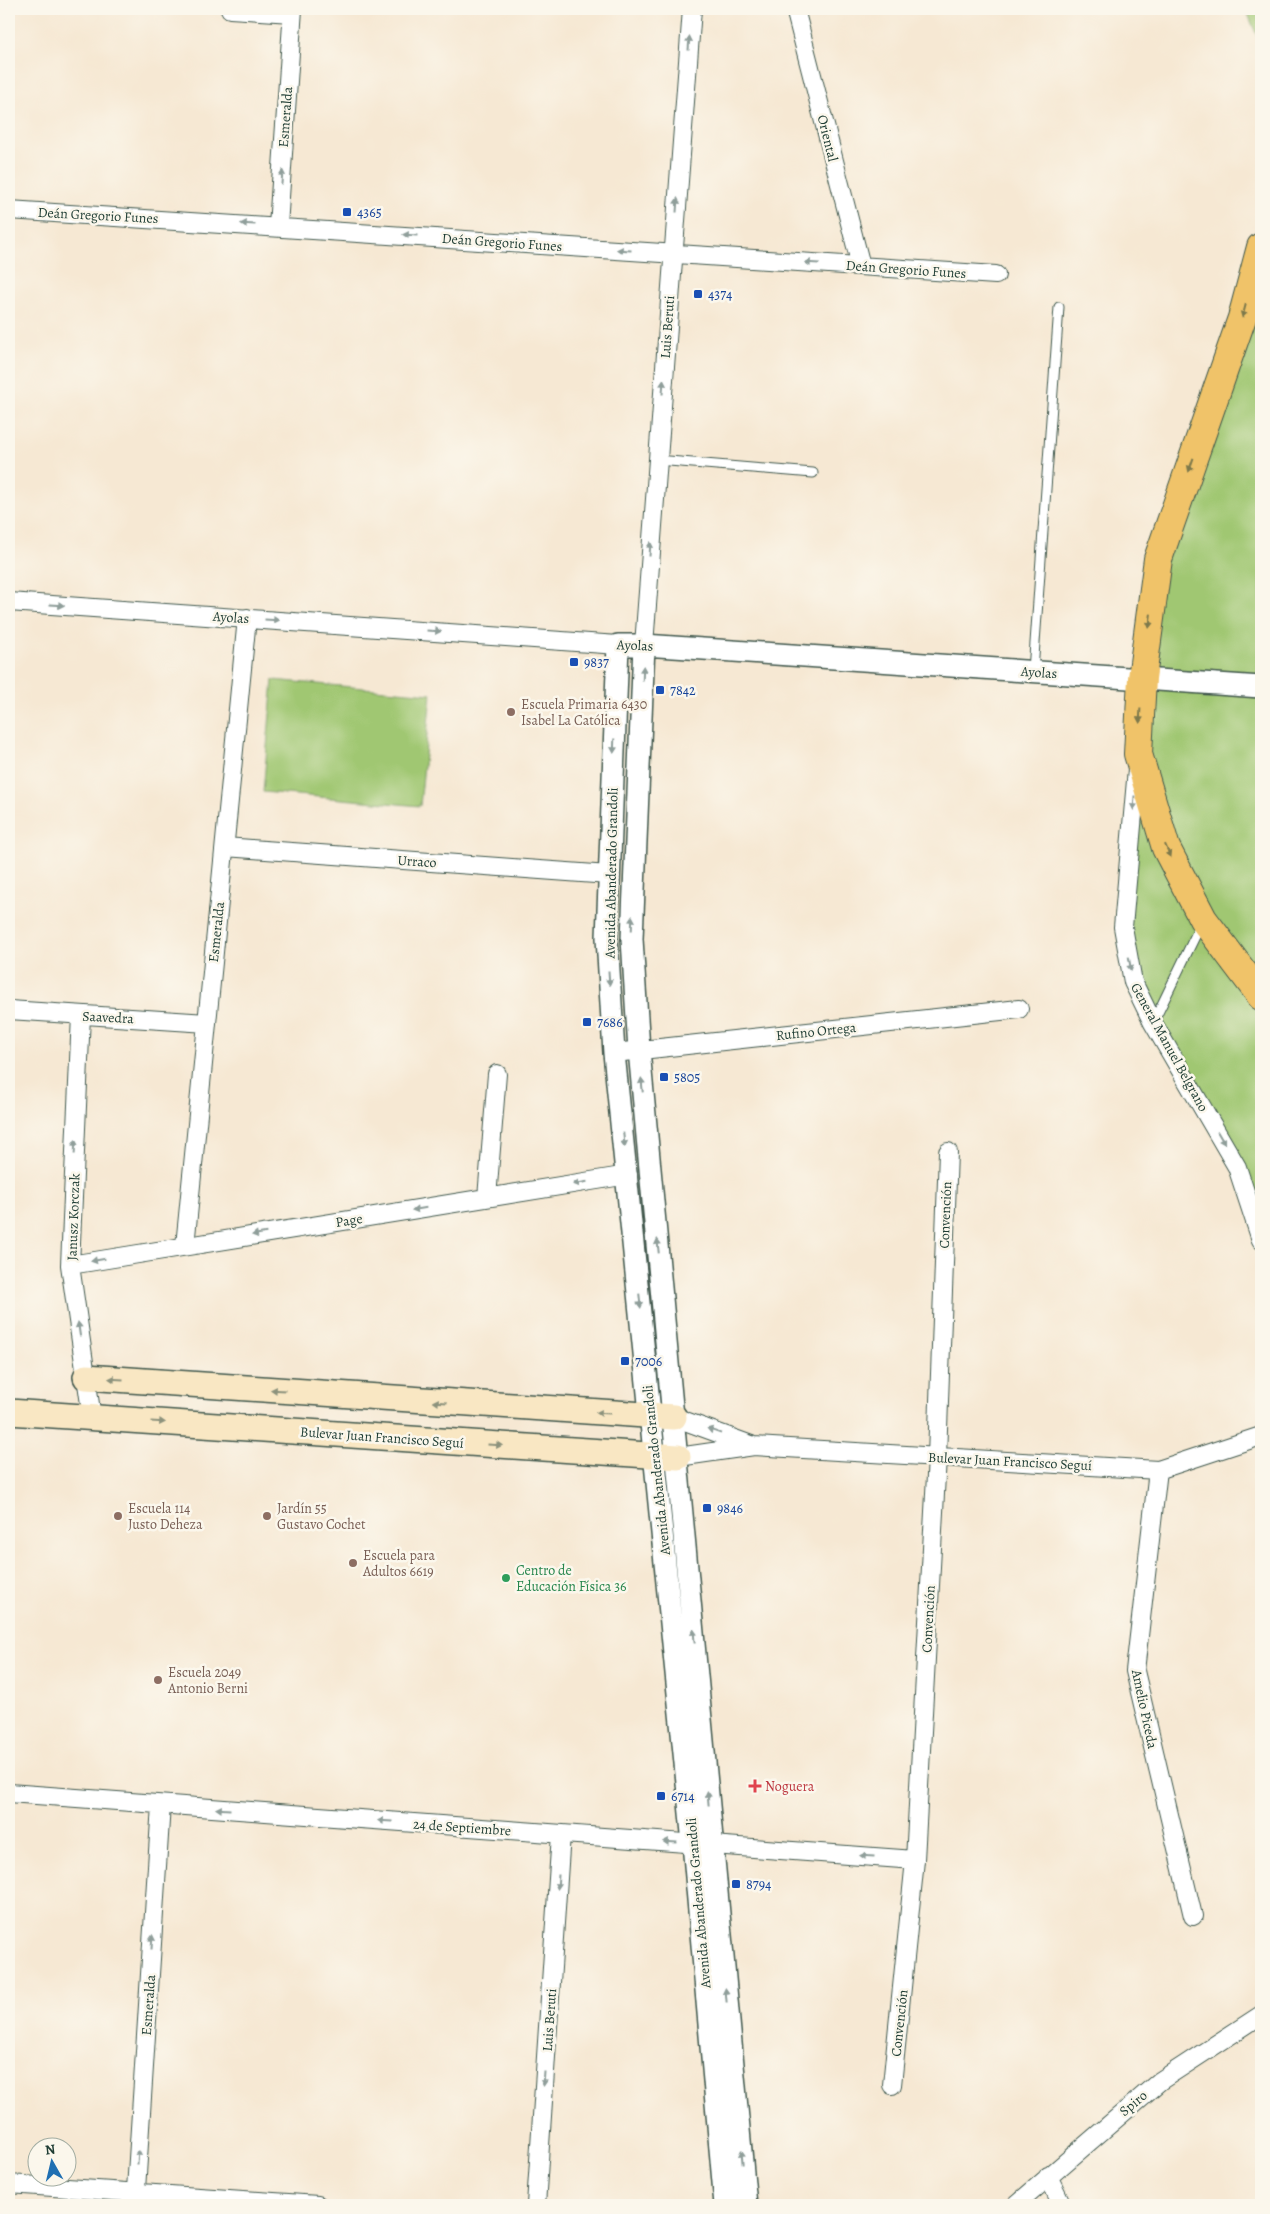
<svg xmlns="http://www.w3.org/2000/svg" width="1270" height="2214" font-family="Alegreya,serif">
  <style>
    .green { fill: #a0c772; stroke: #608253 }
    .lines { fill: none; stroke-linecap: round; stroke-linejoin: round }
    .service-casing { stroke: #3f574c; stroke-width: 11 }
    .minor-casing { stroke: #3f574c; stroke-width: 20 }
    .tertiary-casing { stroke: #3f574c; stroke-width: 24 }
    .secondary-casing { stroke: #3f574c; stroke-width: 28 }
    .motorway-casing { stroke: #3f574c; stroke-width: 30 }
    .service { stroke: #fff; stroke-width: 9 }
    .minor { stroke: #fff; stroke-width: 18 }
    .tertiary { stroke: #fff; stroke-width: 21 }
    .secondary { stroke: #f9e7c3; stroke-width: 25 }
    .motorway { stroke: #f0c369; stroke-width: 28 }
    .oneway { fill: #8f9e9a }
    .oneway2 { fill: #7d794c }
    .oneway3 { fill: #8c927c }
    .transit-dot { fill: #1a4fb4; stroke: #fbf7ec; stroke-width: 2 }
    .education-dot { fill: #8d6e63; stroke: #fbf7ec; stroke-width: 2 }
    .leisure-dot { fill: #2e9e5b; stroke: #fbf7ec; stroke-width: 2 }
    .health-dot { fill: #e0444e; stroke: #fbf7ec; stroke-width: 2 }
    .labels { text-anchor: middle; stroke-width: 5; stroke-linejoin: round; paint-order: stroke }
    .street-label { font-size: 14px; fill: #1f3d34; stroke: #fbf7ec }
    .transit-label { font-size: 14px; fill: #164399; stroke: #fbf7ec; text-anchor: start }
    .education-label { font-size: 14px; fill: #785e54; stroke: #fbf7ec; text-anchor: start }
    .leisure-label { font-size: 14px; fill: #27864d; stroke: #fbf7ec; text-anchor: start }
    .health-label { font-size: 14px; fill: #be3a42; stroke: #fbf7ec; text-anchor: start }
  </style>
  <rect width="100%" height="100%" fill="#fbf7ec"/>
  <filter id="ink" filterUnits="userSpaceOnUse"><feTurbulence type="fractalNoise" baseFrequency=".02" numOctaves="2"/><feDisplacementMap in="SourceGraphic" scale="10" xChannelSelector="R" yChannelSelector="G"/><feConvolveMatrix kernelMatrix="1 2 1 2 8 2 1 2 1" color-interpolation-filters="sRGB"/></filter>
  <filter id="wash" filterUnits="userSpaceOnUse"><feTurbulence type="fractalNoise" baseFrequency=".0096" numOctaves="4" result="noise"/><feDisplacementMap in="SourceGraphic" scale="20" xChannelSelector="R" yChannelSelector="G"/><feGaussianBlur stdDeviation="1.12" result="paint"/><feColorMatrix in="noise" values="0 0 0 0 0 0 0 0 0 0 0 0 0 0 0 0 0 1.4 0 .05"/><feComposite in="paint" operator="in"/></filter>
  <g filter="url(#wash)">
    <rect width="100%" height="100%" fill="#f6e8d3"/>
    <path class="green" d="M1246,9H1261V46Z
      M1261,247V1240L1237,1167L1153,1023L1123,927L1158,559Z
      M273,680L431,694L420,806L263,792Z"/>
  </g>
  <g filter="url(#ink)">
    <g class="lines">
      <g class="service-casing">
        <path id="service" d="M657,460L813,473
          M1033,671L1059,307
          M1153,1023L1201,924"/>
      </g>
      <g class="minor-casing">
        <path id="minor" d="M230,9L292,13
          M795,9L861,266
          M9,210L996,275
          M278,226L293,9
          M9,602L618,645
          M644,645L692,9
          M1137,769L1123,927L1133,982L1153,1023L1237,1167L1261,1240
          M225,847L609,875
          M9,1010L207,1023
          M81,1015L70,1265L92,1418
          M614,1053L1019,1009
          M487,1198L497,1074
          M185,1246L247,618
          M70,1265L628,1175
          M674,1417L751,1445
          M678,1457L754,1446L1158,1470L1261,1436
          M1158,1470L1135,1671L1193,1916
          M9,1793L915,1860
          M892,2085L915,1860L937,1457L948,1152
          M1048,2176L1062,2205
          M9,2184L318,2205
          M135,2205L161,1805
          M536,2205L561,1834
          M1016,2205L1160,2081L1261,2015"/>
      </g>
      <g class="tertiary-casing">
        <path id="tertiary" d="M644,645L632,939L639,1050L746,2205
          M725,2205L693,1843L614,1053L607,938L618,645H644L1261,687"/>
      </g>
      <g class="secondary-casing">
        <path id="secondary" d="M86,1377L674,1417
          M9,1412L678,1457"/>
      </g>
      <g class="motorway-casing">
        <path id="motorway" d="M1261,247L1242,318L1158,559L1142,678L1138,754L1166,848L1203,919L1261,996"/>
      </g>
      <use href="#service" class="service"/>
      <use href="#minor" class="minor"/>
      <use href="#tertiary" class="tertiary"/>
      <use href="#secondary" class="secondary"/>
      <use href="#motorway" class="motorway"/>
    </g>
    <defs><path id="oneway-solid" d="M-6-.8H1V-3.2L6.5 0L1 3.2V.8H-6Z" transform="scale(1.25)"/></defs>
    <g class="oneway">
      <use href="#oneway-solid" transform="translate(689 43) rotate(-86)"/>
      <use href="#oneway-solid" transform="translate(282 177) rotate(-86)"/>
      <use href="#oneway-solid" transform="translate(677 205) rotate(-86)"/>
      <use href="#oneway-solid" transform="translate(248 224) rotate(-177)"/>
      <use href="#oneway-solid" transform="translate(410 235) rotate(-176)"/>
      <use href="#oneway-solid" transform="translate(624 250) rotate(-176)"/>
      <use href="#oneway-solid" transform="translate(812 263) rotate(-176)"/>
      <use href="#oneway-solid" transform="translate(663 387) rotate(-86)"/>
      <use href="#oneway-solid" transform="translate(650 549) rotate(-86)"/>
      <use href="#oneway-solid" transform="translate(57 605) rotate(4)"/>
      <use href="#oneway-solid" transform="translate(272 620) rotate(4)"/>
      <use href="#oneway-solid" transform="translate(434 631) rotate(4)"/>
      <use href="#oneway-solid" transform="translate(643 673) rotate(-88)"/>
      <use href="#oneway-solid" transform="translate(614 746) rotate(92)"/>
      <use href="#oneway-solid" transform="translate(1134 803) rotate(94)"/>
      <use href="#oneway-solid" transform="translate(632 923) rotate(-88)"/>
      <use href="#oneway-solid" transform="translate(1130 964) rotate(80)"/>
      <use href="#oneway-solid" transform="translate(609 978) rotate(86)"/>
      <use href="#oneway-solid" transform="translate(642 1085) rotate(-96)"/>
      <use href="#oneway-solid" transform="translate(1221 1138) rotate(60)"/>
      <use href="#oneway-solid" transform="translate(624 1140) rotate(84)"/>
      <use href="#oneway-solid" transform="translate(75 1147) rotate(-87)"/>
      <use href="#oneway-solid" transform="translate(580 1183) rotate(171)"/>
      <use href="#oneway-solid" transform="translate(419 1209) rotate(171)"/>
      <use href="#oneway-solid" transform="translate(259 1234) rotate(171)"/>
      <use href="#oneway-solid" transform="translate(658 1246) rotate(-96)"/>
      <use href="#oneway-solid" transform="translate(98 1260) rotate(170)"/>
      <use href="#oneway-solid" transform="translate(640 1301) rotate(84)"/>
      <use href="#oneway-solid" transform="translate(79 1329) rotate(-98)"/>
      <use href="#oneway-solid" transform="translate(714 1431) rotate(-160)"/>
      <use href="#oneway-solid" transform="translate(694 1636) rotate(-95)"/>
      <use href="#oneway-solid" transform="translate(708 1798) rotate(-95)"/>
      <use href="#oneway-solid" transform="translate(223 1809) rotate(-176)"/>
      <use href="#oneway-solid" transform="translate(385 1821) rotate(-176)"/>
      <use href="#oneway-solid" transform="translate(670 1842) rotate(-176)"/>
      <use href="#oneway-solid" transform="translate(867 1856) rotate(-176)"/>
      <use href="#oneway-solid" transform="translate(558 1882) rotate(94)"/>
      <use href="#oneway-solid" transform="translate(152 1942) rotate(-86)"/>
      <use href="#oneway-solid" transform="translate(726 1995) rotate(-95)"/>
      <use href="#oneway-solid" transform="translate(544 2079) rotate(94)"/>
      <use href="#oneway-solid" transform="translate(138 2157) rotate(-86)"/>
      <use href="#oneway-solid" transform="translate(742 2157) rotate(-95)"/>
    </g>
    <g class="oneway2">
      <use href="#oneway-solid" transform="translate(1244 311) rotate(105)"/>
      <use href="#oneway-solid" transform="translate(1191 465) rotate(109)"/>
      <use href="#oneway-solid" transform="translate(1150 621) rotate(97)"/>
      <use href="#oneway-solid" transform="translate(1140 716) rotate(93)"/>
      <use href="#oneway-solid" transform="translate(1168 851) rotate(66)"/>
    </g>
    <g class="oneway3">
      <use href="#oneway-solid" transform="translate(116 1379) rotate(-176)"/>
      <use href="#oneway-solid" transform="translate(278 1390) rotate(-176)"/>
      <use href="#oneway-solid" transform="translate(440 1402) rotate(-176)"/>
      <use href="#oneway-solid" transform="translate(603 1413) rotate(-176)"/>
      <use href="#oneway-solid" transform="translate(158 1422) rotate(4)"/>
      <use href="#oneway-solid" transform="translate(495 1445) rotate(4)"/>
    </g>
  </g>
  <g class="transit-dot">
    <rect x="342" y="207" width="10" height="10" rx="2.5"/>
    <rect x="693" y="289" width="10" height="10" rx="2.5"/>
    <rect x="569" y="657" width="10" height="10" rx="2.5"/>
    <rect x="655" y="685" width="10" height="10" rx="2.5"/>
    <rect x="582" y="1017" width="10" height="10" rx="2.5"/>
    <rect x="659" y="1072" width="10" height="10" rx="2.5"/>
    <rect x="620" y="1356" width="10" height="10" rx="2.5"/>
    <rect x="702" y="1503" width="10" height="10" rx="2.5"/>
    <rect x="656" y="1791" width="10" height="10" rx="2.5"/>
    <rect x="731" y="1879" width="10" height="10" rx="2.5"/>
  </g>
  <g class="education-dot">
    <circle cx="511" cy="712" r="5"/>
    <circle cx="118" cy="1516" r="5"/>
    <circle cx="267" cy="1516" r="5"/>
    <circle cx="353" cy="1563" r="5"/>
    <circle cx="158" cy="1680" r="5"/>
  </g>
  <circle class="leisure-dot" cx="506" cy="1578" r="5"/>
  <path class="health-dot" d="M752.5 1778.5h5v5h5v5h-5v5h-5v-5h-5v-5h5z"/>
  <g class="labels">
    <g class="street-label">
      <text transform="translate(285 117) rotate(-86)" y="5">Esmeralda</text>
      <text transform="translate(828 138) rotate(76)" y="5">Oriental</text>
      <text transform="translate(98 215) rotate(3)" y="5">Deán Gregorio Funes</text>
      <text transform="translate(502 242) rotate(4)" y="5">Deán Gregorio Funes</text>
      <text transform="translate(906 269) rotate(4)" y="5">Deán Gregorio Funes</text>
      <text transform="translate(667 327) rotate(-86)" y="5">Luis Beruti</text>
      <text transform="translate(231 617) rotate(4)" y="5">Ayolas</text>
      <text transform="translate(635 645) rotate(2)" y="5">Ayolas</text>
      <text transform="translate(1039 672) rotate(4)" y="5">Ayolas</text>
      <text transform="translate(417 861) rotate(4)" y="5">Urraco</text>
      <text transform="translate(611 873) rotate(-89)" y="5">Avenida Abanderado Grandoli</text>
      <text transform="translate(216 932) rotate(-84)" y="5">Esmeralda</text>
      <text transform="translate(108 1017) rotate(3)" y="5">Saavedra</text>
      <text transform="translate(816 1031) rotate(-6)" y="5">Rufino Ortega</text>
      <text transform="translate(1170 1047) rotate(61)" y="5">General Manuel Belgrano</text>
      <text transform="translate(945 1215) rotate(-88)" y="5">Convención</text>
      <text transform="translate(73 1217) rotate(-88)" y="5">Janusz Korczak</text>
      <text transform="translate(349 1220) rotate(-9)" y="5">Page</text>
      <text transform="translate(382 1437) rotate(4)" y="5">Bulevar Juan Francisco Seguí</text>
      <text transform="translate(1010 1461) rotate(3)" y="5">Bulevar Juan Francisco Seguí</text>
      <text transform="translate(656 1470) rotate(-96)" y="5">Avenida Abanderado Grandoli</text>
      <text transform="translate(928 1619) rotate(-87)" y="5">Convención</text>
      <text transform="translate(1145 1709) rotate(78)" y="5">Amelio Piceda</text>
      <text transform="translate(462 1827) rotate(4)" y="5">24 de Septiembre</text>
      <text transform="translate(698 1903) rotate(-95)" y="5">Avenida Abanderado Grandoli</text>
      <text transform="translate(148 2005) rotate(-86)" y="5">Esmeralda</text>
      <text transform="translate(549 2020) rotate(-86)" y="5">Luis Beruti</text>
      <text transform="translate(899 2023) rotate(-84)" y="5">Convención</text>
      <text transform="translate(1133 2103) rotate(-40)" y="5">Spiro</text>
    </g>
    <g class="transit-label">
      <text x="357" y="217">4365</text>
      <text x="708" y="299">4374</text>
      <text x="584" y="667">9837</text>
      <text x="670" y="695">7842</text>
      <text x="597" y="1027">7686</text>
      <text x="674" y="1082">5805</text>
      <text x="635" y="1366">7006</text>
      <text x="717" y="1513">9846</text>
      <text x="671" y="1801">6714</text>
      <text x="746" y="1889">8794</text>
    </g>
    <g class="education-label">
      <text x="521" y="709">Escuela Primaria 6430<tspan x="521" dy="16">Isabel La Católica</tspan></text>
      <text x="128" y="1513">Escuela 114<tspan x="128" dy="16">Justo Deheza</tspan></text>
      <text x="277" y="1513">Jardín 55<tspan x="277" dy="16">Gustavo Cochet</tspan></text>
      <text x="363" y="1560">Escuela para<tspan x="363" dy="16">Adultos 6619</tspan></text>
      <text x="168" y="1677">Escuela 2049<tspan x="168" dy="16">Antonio Berni</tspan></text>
    </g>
    <g class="leisure-label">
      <text x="516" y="1575">Centro de<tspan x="516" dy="16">Educación Física 36</tspan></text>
    </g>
    <g class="health-label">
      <text x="765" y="1791">Noguera</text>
    </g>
  </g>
  <rect width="1270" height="2214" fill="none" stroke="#fbf7ec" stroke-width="30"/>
  <g transform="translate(52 2162) rotate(352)"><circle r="24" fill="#fbf7ec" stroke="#a3ada2"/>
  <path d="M0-4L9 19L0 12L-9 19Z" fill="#1f6fb2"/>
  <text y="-8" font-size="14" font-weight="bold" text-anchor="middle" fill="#1f3d34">N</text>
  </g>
</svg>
